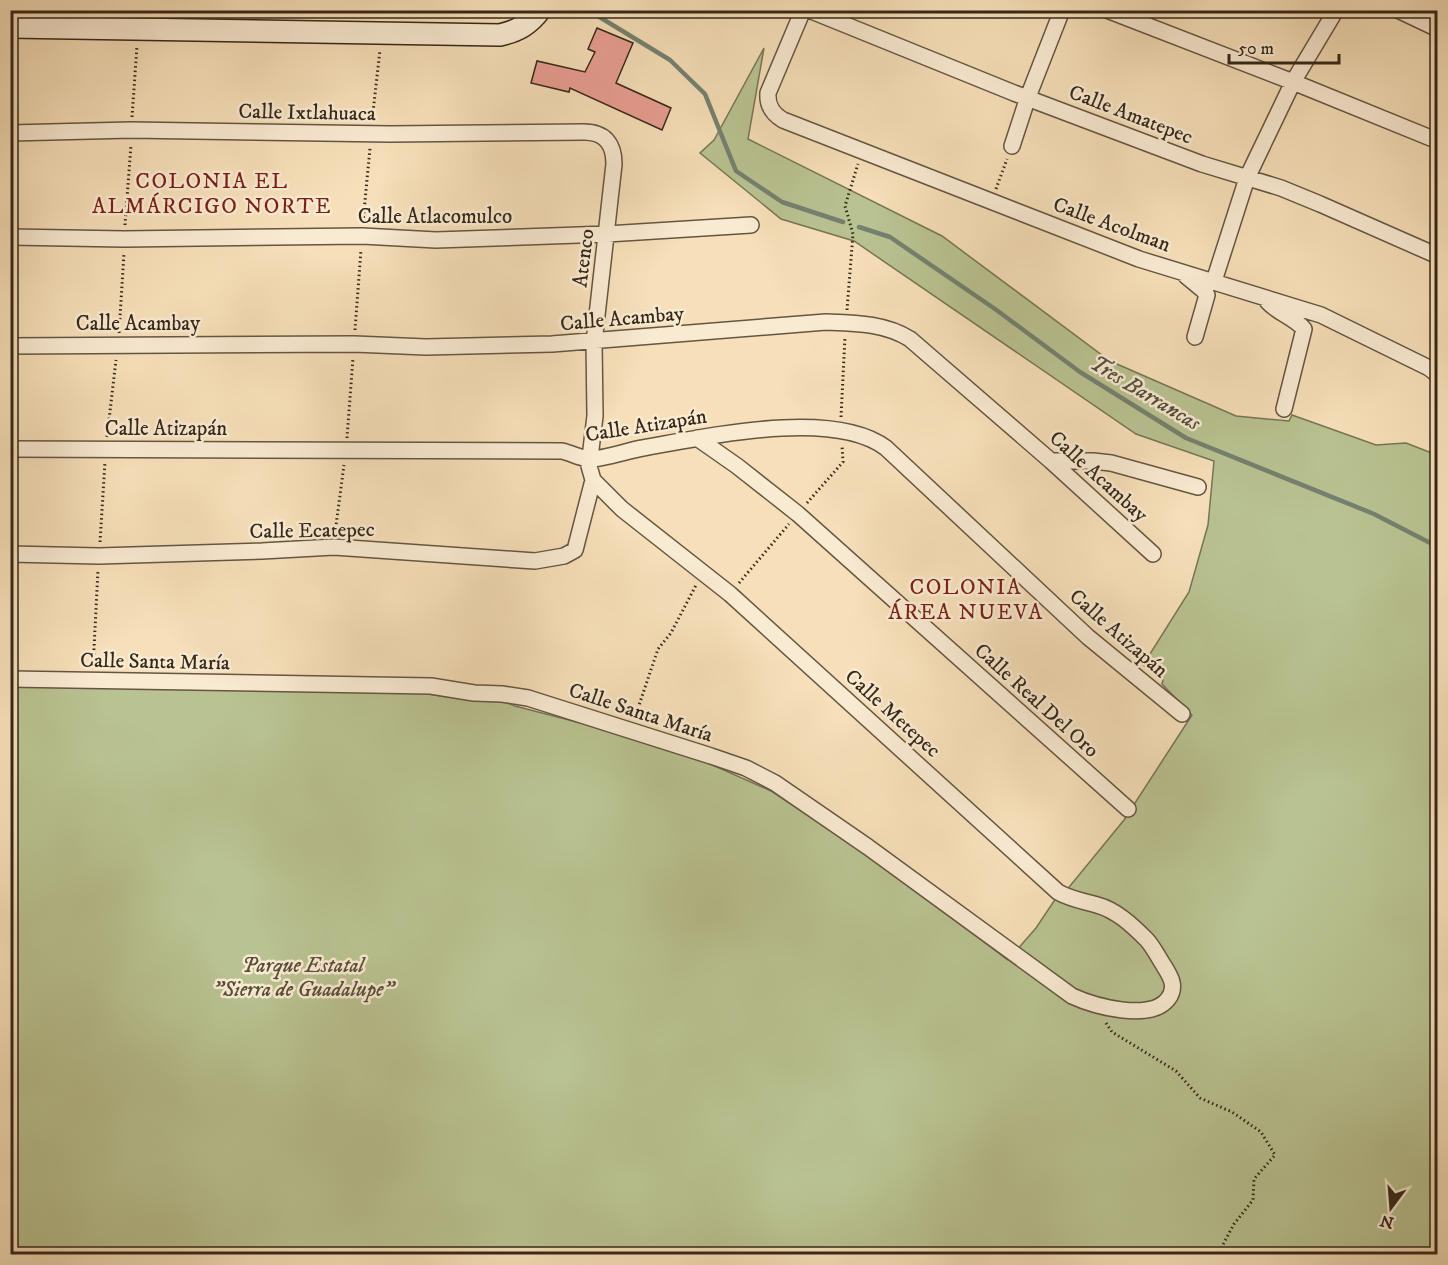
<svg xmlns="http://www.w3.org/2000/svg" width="1448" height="1265" font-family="'IM FELL DW Pica',serif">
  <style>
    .green { fill: #b9c291; stroke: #777555; stroke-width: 1.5 }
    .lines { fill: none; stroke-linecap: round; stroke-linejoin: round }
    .stream { stroke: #74816f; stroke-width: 4.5 }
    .building { fill: #e99e92; stroke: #352819; stroke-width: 1.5 }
    .street-casing { stroke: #655641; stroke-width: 18 }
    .secondary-casing { stroke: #352819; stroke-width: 24 }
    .path { stroke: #352819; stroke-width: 3; stroke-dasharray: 1.5 3; stroke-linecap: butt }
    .street { stroke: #f9ead2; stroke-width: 15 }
    .secondary { stroke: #f9ead2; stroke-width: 21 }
    .labels { text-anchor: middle; stroke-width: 5; stroke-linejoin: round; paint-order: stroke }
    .street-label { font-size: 21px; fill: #352819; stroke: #f9ead2 }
    .park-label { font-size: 21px; font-style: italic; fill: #564e37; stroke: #f9ead2 }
    .neighbourhood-label { font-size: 22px; letter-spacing: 1.5px; fill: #7a1f14; stroke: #f9ead2 }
    .water-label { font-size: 22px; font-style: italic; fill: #4f4d3d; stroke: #f9ead2 }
  </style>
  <rect width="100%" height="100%" fill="#f6dfb9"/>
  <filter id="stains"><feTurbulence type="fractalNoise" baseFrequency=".00333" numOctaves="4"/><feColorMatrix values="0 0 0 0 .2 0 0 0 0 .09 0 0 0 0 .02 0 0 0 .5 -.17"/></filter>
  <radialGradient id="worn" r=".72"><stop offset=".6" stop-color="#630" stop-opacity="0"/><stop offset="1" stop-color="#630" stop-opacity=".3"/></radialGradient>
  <path class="green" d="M764,48L748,139L942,236L1110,361L1236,416L1289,421L1292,415L1376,445L1406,443L1437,455V1254H11L10,680L381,687L476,701H502L515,706L600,728L690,755L771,791L882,865L1008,960L1036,928L1058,895L1061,897L1124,820L1192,715L1162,684L1163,680L1143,665L1189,592L1208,525L1214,461L1136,434L854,241L781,219L700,153L714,140Z"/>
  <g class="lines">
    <path class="stream" d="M588,10L670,60L705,94L736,171L782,202L843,222
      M859,227L890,237L995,309L1080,372L1186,438L1374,514L1438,547"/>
  </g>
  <path class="building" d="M597,28L633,43L616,83L671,108L662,130L570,88L569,92L531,83L537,61L585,72L595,52L588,49Z"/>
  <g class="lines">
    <g class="street-casing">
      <path id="street" d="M803,10L768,93C767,106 773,114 783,120L1139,259L1321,315L1429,368L1438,375
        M809,10L1014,93L1202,164L1281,188L1320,204L1438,256
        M1107,10L1293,82L1438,141
        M1398,10L1438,29
        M10,133L131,130L390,134L584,132C605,132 614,144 614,164L594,342L595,416L589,466L593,480L622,509L730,594L1058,892C1070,899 1083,901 1097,905C1116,910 1132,925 1146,939C1153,946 1158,957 1164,966C1171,977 1177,987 1168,999C1150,1022 1094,1006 1072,996L868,847L775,783L746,768L711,756L528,698L502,694L474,693L431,686L10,679
        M1012,146L1028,97L1062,10
        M10,237L124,239L362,236L436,240L607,234L751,225
        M1186,276L1203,290L1207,295L1195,337
        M1214,281L1247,178L1293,82L1336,10
        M1267,301C1277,313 1294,317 1304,329L1284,409
        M10,346L354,344L426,347L552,344L826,322C855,323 885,323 910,339L1051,461L1153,554
        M697,438L737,466L798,514L1128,809
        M10,449L562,451C571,453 579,458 589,459C599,460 630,450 643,448C706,437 833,408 886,448L1088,637L1182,714
        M1051,461H1093L1111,463L1198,487
        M10,554L99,556L262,551L334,547L535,561L564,556L575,550L593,480"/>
    </g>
    <g class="secondary-casing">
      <path id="secondary" d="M10,27L500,35C517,31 529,25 540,10"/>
    </g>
    <path class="path" d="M132,117L137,46
      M372,121L380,50
      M996,189L1007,159
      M363,222L370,148
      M125,225L131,145
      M847,310L853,234L845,206L858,164
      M355,330L361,250
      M119,333L124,253
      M841,417L845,337
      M107,437L116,360
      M347,438L353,358
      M807,503L843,462L842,445
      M335,533L344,465
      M100,542L105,462
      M739,583L789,524
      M93,668L98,570
      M635,717L658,649L671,633L696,585
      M1106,1023L1112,1032L1176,1071L1200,1098L1232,1112L1261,1132L1275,1155L1254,1179L1253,1200L1234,1224L1218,1254"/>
    <use href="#street" class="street"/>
    <use href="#secondary" class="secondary"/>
  </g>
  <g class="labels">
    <g class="street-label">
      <text transform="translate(307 112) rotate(1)" y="7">Calle Ixtlahuaca</text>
      <text transform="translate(1131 114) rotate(21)" y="7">Calle Amatepec</text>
      <text x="435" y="223">Calle Atlacomulco</text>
      <text transform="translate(1112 224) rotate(20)" y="7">Calle Acolman</text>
      <text transform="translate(583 258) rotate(-83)" y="7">Atenco</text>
      <text transform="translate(622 318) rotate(-5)" y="7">Calle Acambay</text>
      <text x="138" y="330">Calle Acambay</text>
      <text transform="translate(646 425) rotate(-9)" y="7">Calle Atizapán</text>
      <text x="166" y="435">Calle Atizapán</text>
      <text transform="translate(1099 476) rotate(42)" y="7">Calle Acambay</text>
      <text transform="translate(312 530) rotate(-1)" y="7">Calle Ecatepec</text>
      <text transform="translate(1119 633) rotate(41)" y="7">Calle Atizapán</text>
      <text transform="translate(155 661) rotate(1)" y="7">Calle Santa María</text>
      <text transform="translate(1037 700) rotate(42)" y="7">Calle Real Del Oro</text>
      <text transform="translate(641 712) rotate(18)" y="7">Calle Santa María</text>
      <text transform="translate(893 713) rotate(42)" y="7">Calle Metepec</text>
    </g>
    <g class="park-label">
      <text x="303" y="972">Parque Estatal<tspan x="303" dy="24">"Sierra de Guadalupe"</tspan></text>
    </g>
    <g class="neighbourhood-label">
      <text x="212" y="188">COLONIA EL<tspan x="212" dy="25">ALMÁRCIGO NORTE</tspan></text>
      <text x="966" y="594">COLONIA<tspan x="966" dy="25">ÁREA NUEVA</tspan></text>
    </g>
    <g class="water-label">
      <text transform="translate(1146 392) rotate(31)" y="8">Tres Barrancas</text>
    </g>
  </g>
  <rect width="1448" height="1265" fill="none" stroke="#f6dfb9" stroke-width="36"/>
  <rect x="12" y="12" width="1424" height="1241" fill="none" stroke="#352819" stroke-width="3"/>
  <rect x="18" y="18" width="1412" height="1229" fill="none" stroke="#352819" stroke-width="1.5"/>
  <g transform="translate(1391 1208) rotate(196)" stroke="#f9ead2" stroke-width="4.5" paint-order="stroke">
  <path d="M0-4.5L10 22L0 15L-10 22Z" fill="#352819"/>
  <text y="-9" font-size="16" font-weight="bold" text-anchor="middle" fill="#352819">N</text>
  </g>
  <path d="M1229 54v9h110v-9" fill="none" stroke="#352819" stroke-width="3"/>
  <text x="1238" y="54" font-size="18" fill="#352819" stroke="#f9ead2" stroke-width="4.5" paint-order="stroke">50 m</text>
  <rect width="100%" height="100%" filter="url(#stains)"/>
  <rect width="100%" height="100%" fill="url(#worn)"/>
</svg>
